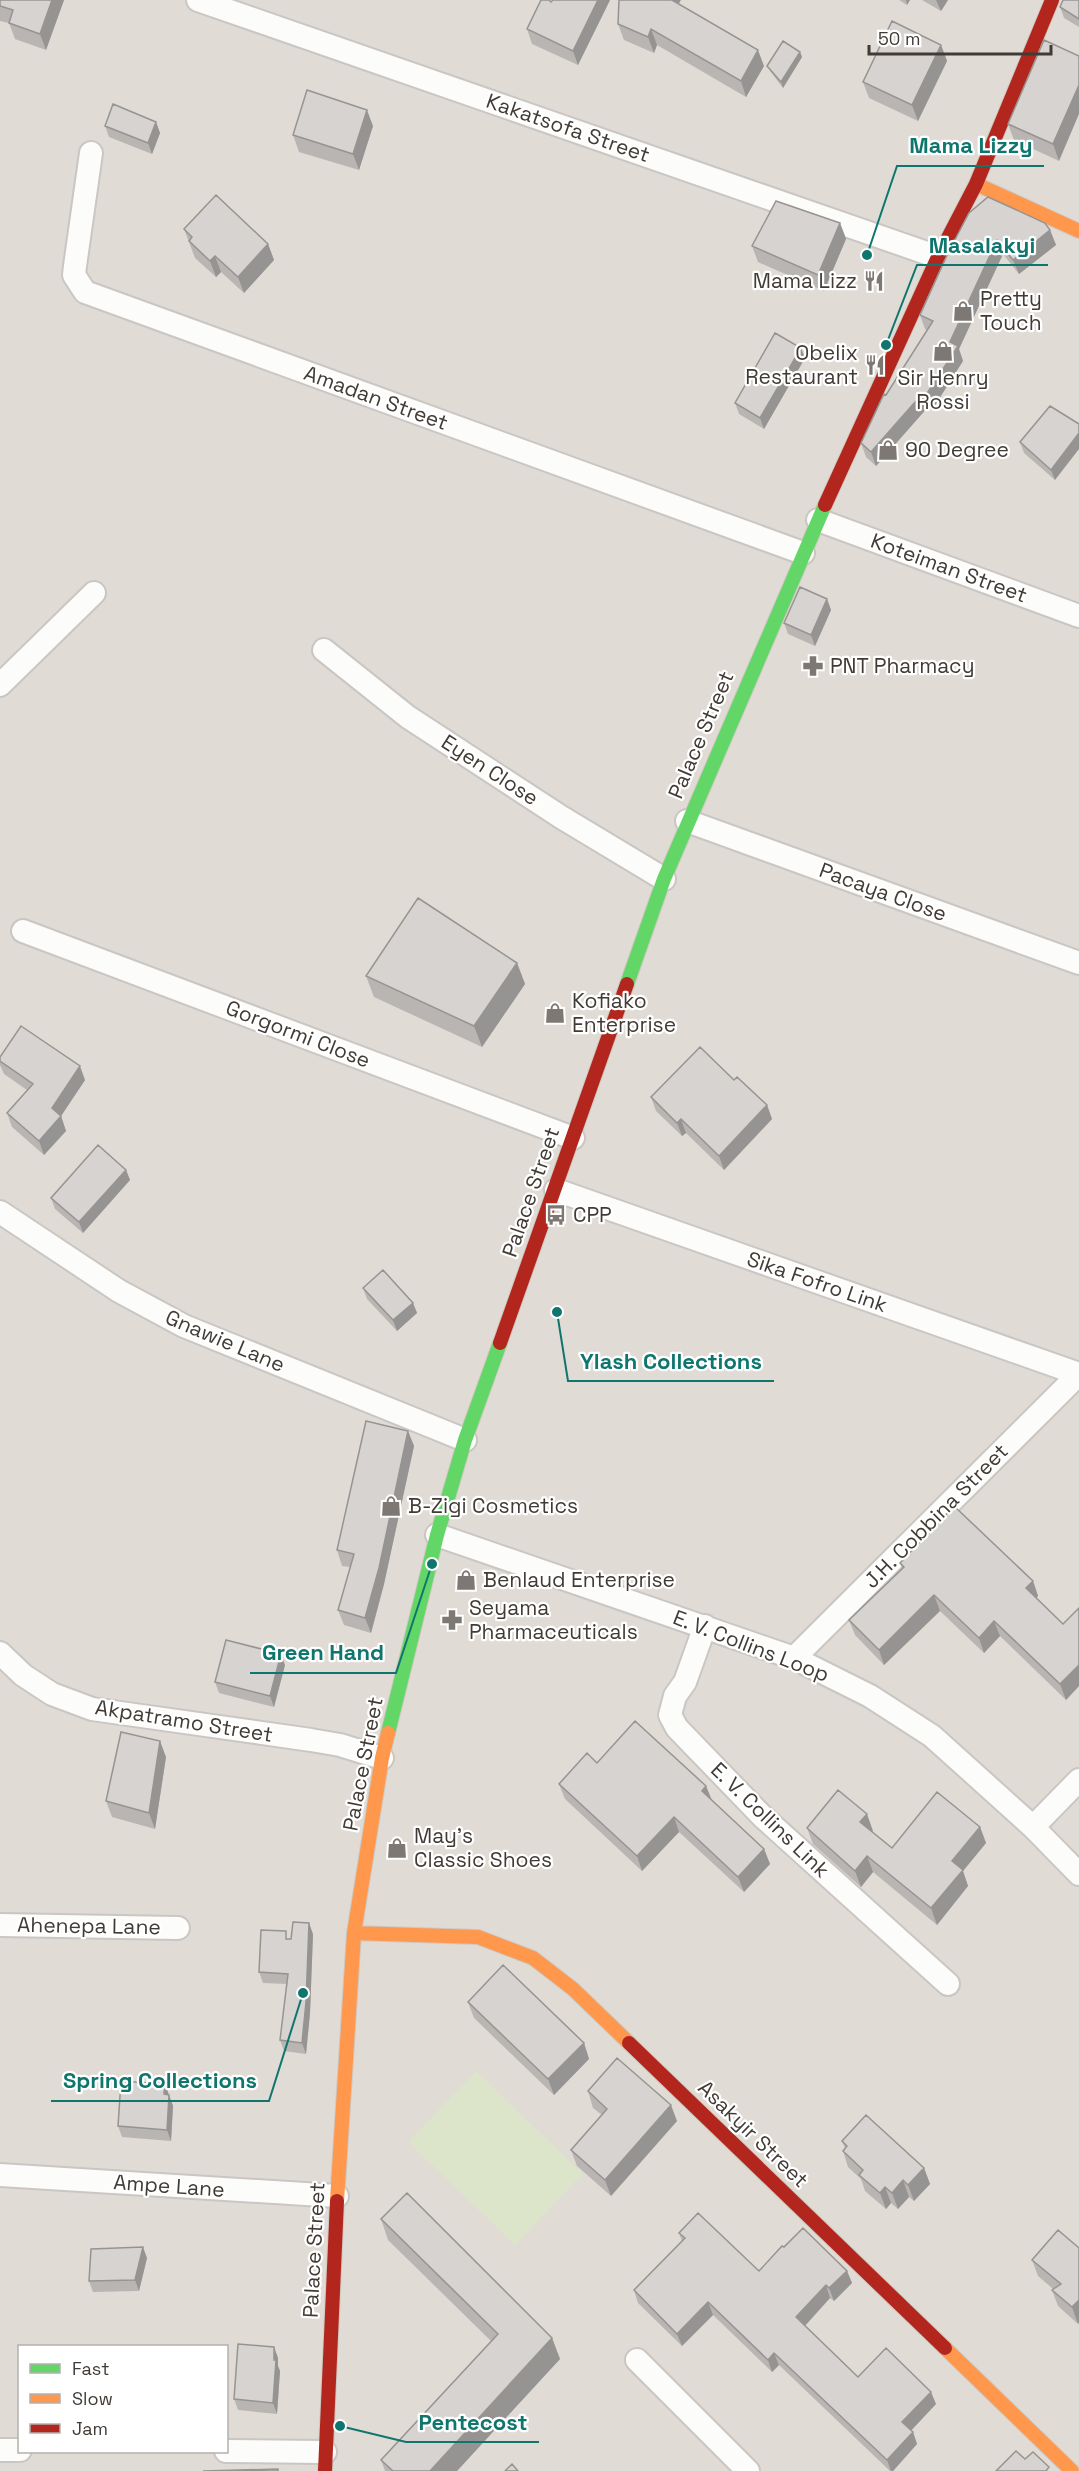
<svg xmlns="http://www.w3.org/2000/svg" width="1079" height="2471" font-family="'Space Grotesk',sans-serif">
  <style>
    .residential { fill: #e1dbd5; fill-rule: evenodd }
    .garden { fill: #dce4c9 }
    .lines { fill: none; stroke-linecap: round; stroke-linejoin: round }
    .street-casing { stroke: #c9c6c3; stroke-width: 26 }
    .fast-casing { stroke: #cec9c1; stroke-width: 16 }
    .slow-casing { stroke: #cec9c1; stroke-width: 16 }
    .jam-casing { stroke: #cec9c1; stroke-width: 16 }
    .street { stroke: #fcfcfb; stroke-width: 22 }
    .fast { stroke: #63d668; stroke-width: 14 }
    .slow { stroke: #ff974d; stroke-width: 14 }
    .jam { stroke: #b3261e; stroke-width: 14 }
    .wall { fill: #b8b5b3 }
    .shaded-wall { fill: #969492 }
    .building { fill: #d6d3d0; stroke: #969492; stroke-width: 1.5 }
    .labels { text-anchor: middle; stroke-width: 4.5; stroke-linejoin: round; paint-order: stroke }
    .street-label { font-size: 21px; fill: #413b35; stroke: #fff }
    .poi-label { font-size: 21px; fill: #413b35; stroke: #fff; text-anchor: start }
    .leader { fill: none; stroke: #0f766e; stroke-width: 2 }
    .callout-dot { fill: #0f766e; stroke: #fff; stroke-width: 2 }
    .callout-label { font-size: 22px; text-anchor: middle; font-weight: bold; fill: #0f766e; stroke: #fff; stroke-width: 4.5; stroke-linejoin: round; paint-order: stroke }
  </style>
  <rect width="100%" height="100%" fill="#edeae7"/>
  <path class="residential" d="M0,0H1079V2471H0ZM20,2346H226V2452H20Z"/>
  <path class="garden" d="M476,2071L583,2174L515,2245L408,2142Z"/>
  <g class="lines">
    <g class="street-casing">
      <path id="street" d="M198,0L938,257
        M91,153L75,266L74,275L85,292L803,553
        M818,520L1079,616
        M324,650L408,717L561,817L664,879
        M0,685L94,593
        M687,821L1079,963
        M23,931L573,1138
        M556,1190L1079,1374
        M0,1212L119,1291L184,1326L465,1440
        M437,1535L794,1658L870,1696L932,1736L1033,1827L1079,1874
        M705,1626L685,1682L675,1696L670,1715L677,1728L763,1817L948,1984
        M0,1653L23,1675L52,1694L92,1709L311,1740L340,1745L382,1758
        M794,1658L1079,1374
        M1033,1827L1079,1780
        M0,1925L178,1928
        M0,2175L337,2196
        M637,2360L748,2471
        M0,2450H20
        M226,2451L325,2452"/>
    </g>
    <g class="fast-casing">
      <path id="fast" d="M627,984L664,879L825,505
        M388,1733L437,1535L465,1440L500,1343"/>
    </g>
    <g class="slow-casing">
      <path id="slow" d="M976,184L1079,231
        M354,1933L478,1937L533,1958L573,1989L629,2043
        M337,2201L354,1933L382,1758L388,1733
        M945,2348L1072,2471"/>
    </g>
    <g class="jam-casing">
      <path id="jam" d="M825,505L938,257L976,184L1052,0
        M500,1343L627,984
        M629,2043L945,2348
        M325,2471L337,2201"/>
    </g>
    <use href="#street" class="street"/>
    <use href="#fast" class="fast"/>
    <use href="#slow" class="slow"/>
    <use href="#jam" class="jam"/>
  </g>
  <path class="wall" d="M0,0H64L46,50L15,39L9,23L0,21Z
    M610,0L578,65L532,44L527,29L551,2Z
    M899,0H910L907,5Z
    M922,0H948L941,11Z
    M1079,0V27L1064,18L1060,7Z
    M679,4L764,66L746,97L657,45L654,53L624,40L618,24Z
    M1044,40L1059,161L1014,140L1008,124Z
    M941,45L947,61L918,121L869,98L863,82Z
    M800,52L802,57L783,88L770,71L767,66Z
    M156,122L160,133L152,154L109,137L105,126Z
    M373,126L359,170L299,152L293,135Z
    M840,223L846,239L824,291L758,262L752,246Z
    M184,229L268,244L274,260L244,293L221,272L216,277L195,258Z
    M1050,230L1056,245L1019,274L1003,254L959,349L963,361L932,410L928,407L876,466L866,457L861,443L886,395L927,330L925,329L920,315L949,251Z
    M801,348L805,358L764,429L739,414L735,403Z
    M1079,424L1055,480L1024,453L1020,442Z
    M827,599L831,610L815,646L788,634L784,623Z
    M517,963L525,984L482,1047L374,997L366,976Z
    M0,1057L85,1080L61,1116L66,1131L44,1155L12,1127L7,1113L27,1090L4,1074L0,1065Z
    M734,1080L767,1105L772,1119L724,1170L686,1133L682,1136L656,1111L651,1097Z
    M126,1170L130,1180L83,1233L55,1209L51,1198Z
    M363,1288L413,1303L417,1313L397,1331L367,1299Z
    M408,1431L414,1446L384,1584L371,1633L344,1625L338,1610L350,1567L342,1566L337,1550Z
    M900,1563L1033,1581L1038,1596L1036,1598L1063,1624L1079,1608V1686L1066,1700L1000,1636L984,1653L940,1611L884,1665L855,1635L849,1620L902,1568Z
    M285,1665L274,1707L219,1693L215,1682Z
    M166,1757L155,1829L112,1817L106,1801Z
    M597,1763L706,1786L712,1800L764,1849L770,1864L744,1892L679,1832L642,1871L565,1799L559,1784Z
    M980,1827L986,1843L963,1871L968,1886L937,1925L873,1872L861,1887L813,1844L807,1828L873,1831H872L892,1848Z
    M313,1934L310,2013L306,2054L284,2051L280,2040L287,1984L263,1983L259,1972L289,1939Z
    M468,2002L584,2043L589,2059L554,2095L474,2018Z
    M165,2084L173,2106L171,2141L122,2137L118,2126Z
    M588,2091L677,2121L611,2196L577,2166L571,2150L602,2115L593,2108Z
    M842,2141L924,2168L930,2184L914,2201L909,2197L898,2209L891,2203L886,2209L865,2191L861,2179L848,2167L843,2151L845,2148Z
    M381,2219L552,2338L560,2359L457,2471H385L381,2460L491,2341L388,2240Z
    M1058,2230L1078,2324L1058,2306L1052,2290L1053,2289L1038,2276L1032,2260Z
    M679,2233L759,2271L784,2247L847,2271L852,2283L834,2301L830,2298L805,2326L858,2377L936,2404L911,2430L913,2432L917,2444L893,2471H890L779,2365L772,2372L713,2315L682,2346L638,2303L634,2290L682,2241Z
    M147,2258L139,2291L93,2292L89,2281Z
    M274,2347L278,2358V2366L280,2371L277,2414L238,2410L234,2399Z"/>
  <path class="shaded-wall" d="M52,0H64L46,50L40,34Z
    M598,0H610L578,65L573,51Z
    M669,0H681L673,13Z
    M906,0H910L907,5Z
    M936,0H948L941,11Z
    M651,29L657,45L654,53L648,37Z
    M941,45L947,61L918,121L912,105Z
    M758,50L764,66L746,97L741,81Z
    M800,52L802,57L783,88L781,82Z
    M1079,85V114L1059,161L1053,144Z
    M367,110L373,126L359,170L353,154Z
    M156,122L160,133L152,154L148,143Z
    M840,223L846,239L824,291L818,275Z
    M1050,230L1056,245L1019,274L1013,260Z
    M997,240L1003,254L959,349L963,361L932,410L926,395Z
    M268,244L274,260L244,293L238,277Z
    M215,256L221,272L216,277L210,261Z
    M801,348L805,358L764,429L760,418Z
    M923,393L928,407L876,466L871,452Z
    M1079,433V449L1055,480L1051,470Z
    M827,599L831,610L815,646L811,635Z
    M517,963L525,984L482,1047L474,1026Z
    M80,1066L85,1080L61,1116L66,1131L44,1155L39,1141L52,1108Z
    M767,1105L772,1119L724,1170L719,1156Z
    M681,1119L686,1133L682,1136L677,1123Z
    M126,1170L130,1180L83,1233L79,1222Z
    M413,1303L417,1313L397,1331L393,1320Z
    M408,1431L414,1446L384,1584L371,1633L365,1618Z
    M1033,1581L1038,1596L1031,1603L1026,1588Z
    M934,1595L940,1611L884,1665L879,1650Z
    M994,1621L1000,1636L984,1653L979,1638Z
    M281,1654L285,1665L274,1707L270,1696Z
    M1079,1665V1686L1066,1700L1060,1684Z
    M160,1741L166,1757L155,1829L149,1813Z
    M706,1786L712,1801L702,1791Z
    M867,1814L873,1831L866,1838L860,1822Z
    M674,1817L679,1832L642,1871L637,1856Z
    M980,1827L986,1843L963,1871L968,1886L937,1925L931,1908L952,1861Z
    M764,1849L770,1864L744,1892L738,1877Z
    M867,1856L873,1872L861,1887L855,1871Z
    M309,1923L313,1934L310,2013L306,2054L302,2043Z
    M584,2043L589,2059L554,2095L548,2079Z
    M165,2084L173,2106L171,2141L167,2130L164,2094Z
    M671,2105L677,2121L611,2196L605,2180Z
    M924,2168L930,2184L914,2201L908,2185Z
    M903,2180L909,2197L898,2209L892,2193Z
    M885,2187L891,2203L886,2209L880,2193Z
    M143,2247L147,2258L139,2291L135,2280Z
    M847,2271L852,2283L834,2301L829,2288Z
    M826,2285L830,2298L801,2330L796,2317Z
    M1079,2300V2323L1078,2324L1072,2307Z
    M708,2302L713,2315L682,2346L677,2334Z
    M552,2338L560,2359L457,2471H430Z
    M274,2347L278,2358V2366L280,2371L277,2414L273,2403Z
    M774,2353L779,2365L772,2372L768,2360Z
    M931,2392L936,2404L907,2435L902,2422Z
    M913,2432L917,2444L893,2471H891L887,2460Z"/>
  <path class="building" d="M0,0H52L40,34L9,23L13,10L0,6Z
    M541,0H549L551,2L553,0H598L573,51L527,29Z
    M619,0H672L758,50L741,81L651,29L648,37L618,24Z
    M1063,0H1079V19L1060,7Z
    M892,21L941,45L912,105L863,82Z
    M1044,40L1079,56V85L1053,144L1008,124Z
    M783,41L800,52L781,82L767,66Z
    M307,90L367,110L353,154L293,135Z
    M113,104L156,122L148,143L105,126Z
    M216,195L268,244L238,277L215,256L210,261L189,241L192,237L184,229Z
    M988,197L1045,223L1050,230L1013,260L997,240L950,342L958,346L926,395L923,393L871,452L861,443L884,394L886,395L933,321L920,315L949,251L969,213Z
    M776,201L840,223L818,275L752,246Z
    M775,333L801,348L760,418L735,403Z
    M1050,406L1079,424V433L1051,470L1020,442Z
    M800,587L827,599L811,635L784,623Z
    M418,898L517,963L474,1026L366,976Z
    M21,1026L80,1066L52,1108L61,1116L39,1141L7,1113L33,1084L0,1061V1057Z
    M700,1047L734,1080L737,1077L767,1105L719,1156L681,1119L677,1123L651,1097Z
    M98,1145L126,1170L79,1222L51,1198Z
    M383,1270L413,1303L393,1320L363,1288Z
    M366,1421L408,1431L379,1568L365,1618L338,1610L354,1554L337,1550Z
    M954,1506L1033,1581L1026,1588L1063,1624L1079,1608V1665L1060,1684L994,1621L979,1638L934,1595L879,1650L849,1620L904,1567L900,1563Z
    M226,1640L281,1654L270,1696L215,1682Z
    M635,1721L706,1786L702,1791L764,1849L738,1877L674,1817L637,1856L559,1784L587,1753L597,1763Z
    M121,1732L160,1741L149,1813L106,1801Z
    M838,1790L867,1814L860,1822L892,1848L937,1792L980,1827L952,1861L963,1870L931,1908L867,1856L855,1871L807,1828Z
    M293,1922L309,1923L306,2002L302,2043L280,2040L288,1974L259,1972L261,1930L286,1931V1939H291Z
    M503,1965L584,2043L548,2079L468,2002Z
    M617,2058L671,2105L605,2180L571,2150L607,2109L588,2091Z
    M121,2081L165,2084L164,2094L169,2095L167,2130L118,2126Z
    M866,2115L924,2168L908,2185L903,2180L892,2193L885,2187L880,2193L859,2175L863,2170L843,2151L847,2146L842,2141Z
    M407,2193L552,2338L430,2471H393L381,2460L498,2334L381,2219Z
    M698,2213L759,2271L782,2246L784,2247L803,2228L847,2271L829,2288L826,2285L796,2317L858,2377L886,2348L931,2392L902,2422L913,2432L887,2460L774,2353L768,2360L708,2302L677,2334L634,2290L685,2238L679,2233Z
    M1058,2230L1079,2248V2300L1072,2307L1052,2290L1061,2284L1032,2260Z
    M143,2247L135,2280L89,2281L91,2249Z
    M238,2344L274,2347V2360H276L273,2403L234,2399Z
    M1016,2451L1025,2459L1033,2452L1049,2467L1046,2471H996Z
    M512,2464L518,2471H505Z
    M278,2469V2471H203Z"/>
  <defs>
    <g id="restaurant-bare" transform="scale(1.62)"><path d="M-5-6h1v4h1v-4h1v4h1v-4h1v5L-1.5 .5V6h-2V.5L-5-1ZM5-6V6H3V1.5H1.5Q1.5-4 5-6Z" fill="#7d7873" stroke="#fff" stroke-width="2.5" paint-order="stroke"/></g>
    <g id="shop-bare" transform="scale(1.62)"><path d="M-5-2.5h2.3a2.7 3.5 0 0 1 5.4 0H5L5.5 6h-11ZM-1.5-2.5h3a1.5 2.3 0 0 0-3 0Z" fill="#7d7873" stroke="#fff" stroke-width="2.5" paint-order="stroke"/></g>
    <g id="pharmacy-bare" transform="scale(1.62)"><path d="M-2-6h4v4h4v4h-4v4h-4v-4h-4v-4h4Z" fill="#7d7873" stroke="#fff" stroke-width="2.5" paint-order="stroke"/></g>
    <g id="bus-bare" transform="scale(1.62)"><path d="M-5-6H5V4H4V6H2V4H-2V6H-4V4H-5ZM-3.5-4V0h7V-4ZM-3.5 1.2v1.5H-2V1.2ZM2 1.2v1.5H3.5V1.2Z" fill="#7d7873" stroke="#fff" stroke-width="2.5" paint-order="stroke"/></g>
  </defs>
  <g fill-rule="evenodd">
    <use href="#restaurant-bare" x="874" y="281"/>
    <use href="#shop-bare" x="963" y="311"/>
    <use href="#shop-bare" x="943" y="351"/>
    <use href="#restaurant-bare" x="875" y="365"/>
    <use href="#shop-bare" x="888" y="450"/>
    <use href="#pharmacy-bare" x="813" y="666"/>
    <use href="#shop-bare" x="555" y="1013"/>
    <use href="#bus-bare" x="556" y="1215"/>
    <use href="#shop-bare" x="391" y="1506"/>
    <use href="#shop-bare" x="466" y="1580"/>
    <use href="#pharmacy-bare" x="452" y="1620"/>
    <use href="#shop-bare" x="397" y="1848"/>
  </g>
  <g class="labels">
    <g class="street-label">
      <text transform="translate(568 128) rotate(19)" y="7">Kakatsofa Street</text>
      <text transform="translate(376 398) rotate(20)" y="7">Amadan Street</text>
      <text transform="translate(949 568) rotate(20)" y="7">Koteiman Street</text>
      <text transform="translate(701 735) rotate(-67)" y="7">Palace Street</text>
      <text transform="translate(490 770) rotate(33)" y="7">Eyen Close</text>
      <text transform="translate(883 892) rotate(20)" y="7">Pacaya Close</text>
      <text transform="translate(298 1034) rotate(21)" y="7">Gorgormi Close</text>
      <text transform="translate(531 1192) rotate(-71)" y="7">Palace Street</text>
      <text transform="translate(817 1282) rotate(19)" y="7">Sika Fofro Link</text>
      <text transform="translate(225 1341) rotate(23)" y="7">Gnawie Lane</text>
      <text transform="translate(936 1516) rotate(-45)" y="7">J.H. Cobbina Street</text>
      <text transform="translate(751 1646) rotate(21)" y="7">E. V. Collins Loop</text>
      <text transform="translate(184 1721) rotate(9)" y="7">Akpatramo Street</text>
      <text transform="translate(363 1764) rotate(-79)" y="7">Palace Street</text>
      <text transform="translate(770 1820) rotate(44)" y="7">E. V. Collins Link</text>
      <text transform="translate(89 1926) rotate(1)" y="7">Ahenepa Lane</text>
      <text transform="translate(753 2134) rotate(44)" y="7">Asakyir Street</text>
      <text transform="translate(169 2186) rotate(4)" y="7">Ampe Lane</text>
      <text transform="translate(314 2250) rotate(-87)" y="7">Palace Street</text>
    </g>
    <g class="poi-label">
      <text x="857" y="288" text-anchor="end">Mama Lizz</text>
      <text x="980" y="306">Pretty<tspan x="980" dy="24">Touch</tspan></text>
      <text x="858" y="360" text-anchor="end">Obelix<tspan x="858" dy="24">Restaurant</tspan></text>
      <text x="943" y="385" text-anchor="middle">Sir Henry<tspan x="943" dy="24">Rossi</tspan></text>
      <text x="905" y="457">90 Degree</text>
      <text x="830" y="673">PNT Pharmacy</text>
      <text x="572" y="1008">Kofiako<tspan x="572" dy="24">Enterprise</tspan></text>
      <text x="573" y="1222">CPP</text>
      <text x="408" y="1513">B-Zigi Cosmetics</text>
      <text x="483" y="1587">Benlaud Enterprise</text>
      <text x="469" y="1615">Seyama<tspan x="469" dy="24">Pharmaceuticals</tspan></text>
      <text x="414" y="1843">May's<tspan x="414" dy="24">Classic Shoes</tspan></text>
    </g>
  </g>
  <path class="leader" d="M867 255L897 166H1044M886 345L917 265H1048M557 1312L568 1381H774M432 1564L396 1673H250M303 1993L269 2101H51M340 2426L406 2442H539"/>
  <g class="callout-dot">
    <circle cx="867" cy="255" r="6"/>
    <circle cx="886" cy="345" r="6"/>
    <circle cx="557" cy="1312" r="6"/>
    <circle cx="432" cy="1564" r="6"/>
    <circle cx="303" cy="1993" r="6"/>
    <circle cx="340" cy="2426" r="6"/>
  </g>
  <g class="callout-label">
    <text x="971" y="153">Mama Lizzy</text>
    <text x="982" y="253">Masalakyi</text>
    <text x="671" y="1369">Ylash Collections</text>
    <text x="323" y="1660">Green Hand</text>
    <text x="160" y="2088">Spring Collections</text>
    <text x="473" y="2430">Pentecost</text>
  </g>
  <rect x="18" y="2345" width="210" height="108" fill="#ffffff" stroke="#b3b1ae" stroke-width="1.5"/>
  <rect x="30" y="2364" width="30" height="9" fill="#63d668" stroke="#b3b1ae" stroke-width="1.5"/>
  <text x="72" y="2375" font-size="18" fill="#413b35">Fast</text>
  <rect x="30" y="2394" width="30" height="9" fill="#ff974d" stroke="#b3b1ae" stroke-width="1.5"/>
  <text x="72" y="2405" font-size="18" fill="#413b35">Slow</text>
  <rect x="30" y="2424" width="30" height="9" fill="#b3261e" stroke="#b3b1ae" stroke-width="1.5"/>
  <text x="72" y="2435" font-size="18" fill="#413b35">Jam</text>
  <path d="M869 45v9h182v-9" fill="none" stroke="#413b35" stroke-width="3"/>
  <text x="878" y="45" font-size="18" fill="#413b35" stroke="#ffffff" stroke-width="4.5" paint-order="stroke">50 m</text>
</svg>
